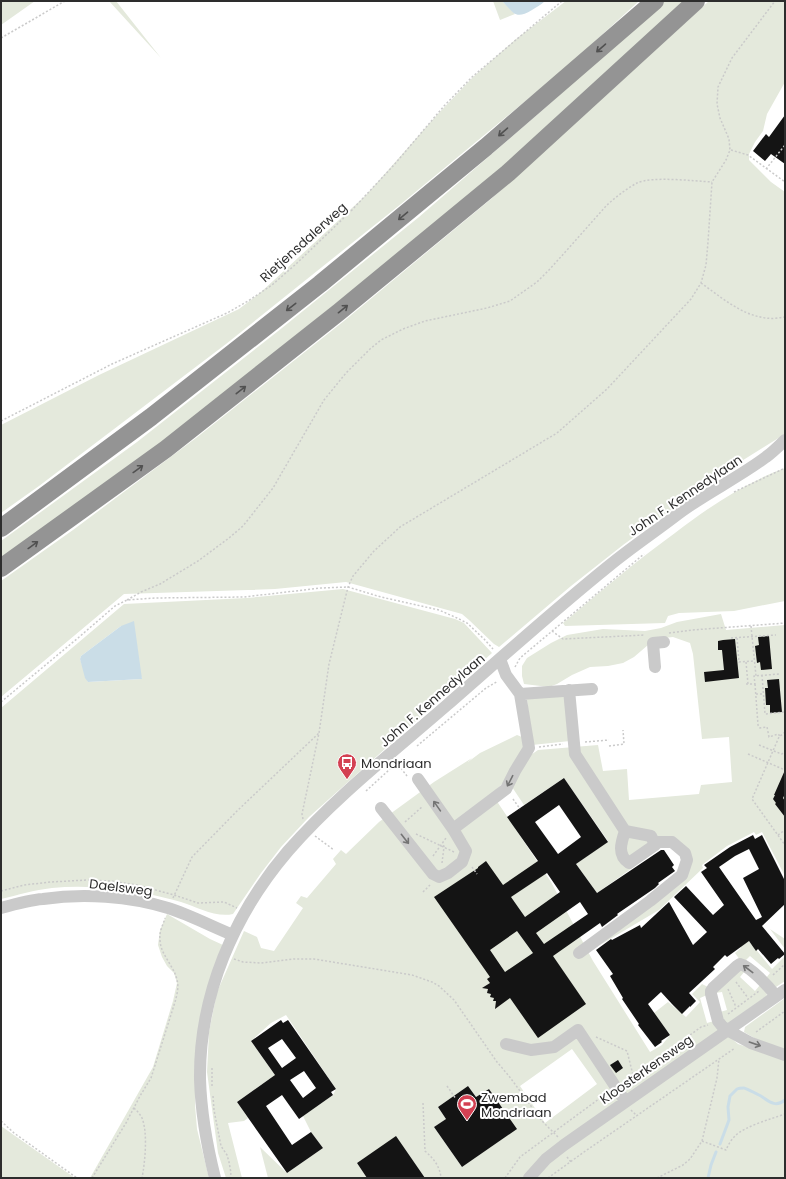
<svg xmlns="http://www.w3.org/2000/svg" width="786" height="1179" font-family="Poppins,sans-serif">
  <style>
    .green { fill: #e4e9dc; fill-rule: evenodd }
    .water { fill: #cadde7 }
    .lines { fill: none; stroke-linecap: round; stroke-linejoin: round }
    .stream { stroke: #cadde7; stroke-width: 3 }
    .building { fill: #141414; fill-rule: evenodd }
    .path { stroke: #cacaca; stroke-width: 1.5; stroke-dasharray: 2 2; stroke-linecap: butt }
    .minor { stroke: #cacaca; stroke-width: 12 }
    .highway { stroke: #949494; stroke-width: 18 }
    .oneway { stroke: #515151 }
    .oneway2 { stroke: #747474 }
    .labels { text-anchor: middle; stroke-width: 4; stroke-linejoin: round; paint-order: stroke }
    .street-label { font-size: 13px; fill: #2d2d2d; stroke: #fff }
    .poi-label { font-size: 13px; fill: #2d2d2d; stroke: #fff; text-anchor: start }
  </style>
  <rect width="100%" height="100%" fill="#fff"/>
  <path class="green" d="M1,1H35L1,25Z
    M109,1H116L161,58Z
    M493,1H502L515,14L500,20Z
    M566,1H639L569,65L401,204L337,255L226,344L39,486L1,513V425L99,375L239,309L260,293L366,195L436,116L473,77L516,39Z
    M664,1H689L457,207L133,465L1,559V541L137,442L282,328L419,217L546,107Z
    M709,1H785V82L767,114L763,131L755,142L749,154V160L771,182L785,192V434L716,477L623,545L571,586L499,647L494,644L469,620L462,614L346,582L275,589L124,594L1,697V581L73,530L196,438L344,321L491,199Z
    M785,468V601L734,611L679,613L668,616L665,623L565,626L563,623C600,592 636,561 675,533C709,507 744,483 785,468Z
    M343,589L455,619L464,623L492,653L309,817L281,847L261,873L233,914C216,918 197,907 181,902C170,899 159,896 148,894C116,888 84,885 52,888C34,890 18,895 1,899V708L124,604L247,598ZM121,626L142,679L88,682L80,659L81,656Z
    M721,614L726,630L785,625V876L762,832L756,835L754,832L727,846L702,865L703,868L659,910L600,945L684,878L678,842L662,847L597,893L576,864L608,841L564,778L524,805L512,787L518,768L492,794L551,882L593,961L650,1052L662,1045L670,1035L654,1013L668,1002L686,1017L700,1002L692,994L702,984L708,987L707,995L700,998L707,1023L714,1021L720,1012L727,1010L722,992L715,993L741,969L745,971L740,977L755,991L760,985L766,990L767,996L720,1029L738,1044L785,1060V1178H425L396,1137L357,1163L367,1178H268L260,1147L287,1173L323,1148L311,1132L303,1116L333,1095L336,1089L286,1015L271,1023L251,1041L275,1075L237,1102L248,1118L244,1121L228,1123L242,1178H226L218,1153L207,1072L209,1032L217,992L244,931L257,937L261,948L274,951L303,908L296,903L301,896L307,898L336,864L333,859L341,850L346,854L379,822L434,782L472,758L468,762L480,753L517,735L522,737L525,759L538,750L598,745L603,771L627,769L629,800L699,794L701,785L732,782L729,737L702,739L693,654L690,643L673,637L655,639L634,657L623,663L608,666L590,667L572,675L557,684L549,687L524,684L522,676V666L527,658L551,643L567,635L603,629L645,631L661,628L677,622ZM572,1049L597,1084L545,1123L520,1086ZM468,1086L476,1097L489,1089L516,1129L462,1167L434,1127L446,1119L438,1107Z
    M565,695L570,741L532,745L527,699Z
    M167,914L210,939L223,945L196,1052L195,1105L197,1129L209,1178H90L153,1067L173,1001L177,983L174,973L167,966L162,957L158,945L160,930Z
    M738,928L772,969L785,956V981L776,987L766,978L770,973L750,956L746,960H740L735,953L741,948L731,933Z
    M770,929L785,939V949Z
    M785,998V1051L770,1047L744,1032L745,1027Z
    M1,1126L75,1178H1Z"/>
  <path class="water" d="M502,1H545C541,5 536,7 532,10C515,20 514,13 502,1Z
    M134,621L142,679L88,682L85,678L80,659L81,656L121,626Z"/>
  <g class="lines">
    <path class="stream" d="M720,1144L729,1120L728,1107L730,1096L737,1089C739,1088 742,1088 744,1088C745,1088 757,1094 759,1095C767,1099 774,1109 785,1100
      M708,1178L711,1165L716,1152"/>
  </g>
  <path class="building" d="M785,115V164L771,154L765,161L753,151L766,134L769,137Z
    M769,636L772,669L761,670L760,662L757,663L755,646L759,645L758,637Z
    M735,639L739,678L705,682L704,672L724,670L722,650H718V641L723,640Z
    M779,679L782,712L770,713V705H766L765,688H768L767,680Z
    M785,770V794L783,798L785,801V817L775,804L776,803L773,799L775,795H774Z
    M564,778L608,842L576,864L597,893L661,850H664L674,865L672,867L675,871L658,883L659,884L655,888L617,914L618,915L602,927L600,923L553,956L586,1004L538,1038L510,998L495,1009L496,1001H493L494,998L490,997L491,994L487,993L488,989L482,988L490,983L487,979L490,977L434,897L478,868V867L486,861L503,885L538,861L507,817ZM559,805L581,837L558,854L535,822ZM547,873L560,892L525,917L511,897ZM580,902L588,914L544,944L536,933ZM517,931L533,953L505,972L490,950Z
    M753,835L755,839L762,835L785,881V904L762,926L785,954L779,959L778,958L771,964L758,949L756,951L749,941L727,957L725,955L713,967L715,969L689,993L696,1001L690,1007V1006L682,1014L672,1004L661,992L648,1004L670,1035L661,1041L662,1042L655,1047L638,1025L639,1024L622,999L623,998L610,976L613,974L596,950L611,939L612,940L640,925L641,928L669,902L693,945L707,932L674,897L686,886L713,915L724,905L701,872L707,868L704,865L730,847ZM749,849L759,869L743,878L762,917L756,920L719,867L735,856Z
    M281,1020L283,1023L288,1020L336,1089L331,1092L333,1095L299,1119L282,1095L266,1106L292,1145L311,1132L323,1148L287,1173L237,1102L275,1075L251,1041ZM282,1039L296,1058L282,1068L268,1048ZM304,1071L316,1088L303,1098L290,1080Z
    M618,1060L623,1068L616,1073L610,1065Z
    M468,1086L476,1097L489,1089L517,1129L462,1167L434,1127L446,1119L438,1107Z
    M396,1136L425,1178H367L357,1163Z"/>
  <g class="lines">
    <path class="path" d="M1,38L65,1
      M731,150L748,155L785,182
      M766,169L785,145
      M701,283C721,297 741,315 766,318C772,319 779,318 785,317
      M1,421L112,364L227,313L248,301L272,285L296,264L351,211L394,165L444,106L472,77L562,1
      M734,492L785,468
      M127,600L141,592L160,584L198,561L229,538L243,526L273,488L324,400L346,373L370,349L381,340L403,329L425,321L487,308L510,301L537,282L550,269L607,205C616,197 626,189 637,183C652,176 694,181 712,182
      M751,626L756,676
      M552,631L563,639L645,635
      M669,633L692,630L785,623
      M731,638L776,635
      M737,638L739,662L754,661
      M746,662L748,684
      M515,667L520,658L644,554
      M762,675L765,714L785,712
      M746,684H755L754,676L779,674
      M755,684L758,725L760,728L767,727L769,737L778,734L780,736
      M756,694H764
      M1,702L78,638L115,606L127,600L155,598L244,597L321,588L348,587L381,597L439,610L457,618L467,623L484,639L493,649
      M785,732L779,737L752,799L785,845
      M585,742L609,740
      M759,745L779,753L782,754L785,751
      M417,746L486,688L498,681
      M609,746L624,744L623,730
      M539,747L563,744
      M748,754L785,770
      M396,762L407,776
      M366,791L390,769
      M513,799L520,809
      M303,819L302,814L319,733L329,664L348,587L353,576L374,551L400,527L557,433L607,389L691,299L701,283L706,265L708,242L712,182L726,160L730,150L729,139L720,118L717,104L718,87L732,58L775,1
      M405,822L423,806
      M416,834L454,852
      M778,835L785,830
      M315,836L334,850
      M433,856L446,838
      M442,863L444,847L443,843
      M472,867L477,874
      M1,891L24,885L51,882L87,880L111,881L137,885L174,895L198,903L224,902L237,908
      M423,892L430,885
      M173,898L192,857L237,811L319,733
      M234,959L243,962L261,963L294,959H314L412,975L432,982L439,986L454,1000L497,1062L509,1076L542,1121L558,1137
      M773,975L785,964
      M736,982L748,998
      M728,989L736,1007
      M728,1014L759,991
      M756,1032L785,1011
      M596,1037L627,1051L633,1075
      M212,1068V1088
      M625,1080L633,1075L655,1064L660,1057L701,1027L708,1025
      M447,1086L456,1099
      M213,1096L214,1110L221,1146L227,1155L229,1162L231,1173L230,1178
      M423,1103L425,1151C433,1158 440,1166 441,1178
      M134,1108C137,1111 140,1114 142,1118C148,1133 145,1162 142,1178
      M631,1110L637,1116
      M1,1121L14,1133L77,1178
      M702,1141L726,1150C728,1145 731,1140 735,1136C745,1126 771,1119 785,1114
      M567,1157L571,1162
      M92,1178L126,1123L140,1096L151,1078L175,1002C177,995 179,987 177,980C174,965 160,955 160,939C159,932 163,925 165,918
      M505,1178L520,1157L607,1093
      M548,1178L584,1152L735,1048
      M657,1178L683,1165L690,1159L702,1141L717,1078L719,1059"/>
    <path class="minor" d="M655,667L653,643L664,642
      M569,690L575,754L625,831C621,843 617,855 629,863L655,845L651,836L625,831
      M520,694L592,689
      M381,808L433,874L439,877L448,873L462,862L466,851L453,829L418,779
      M453,829L506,789L515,771L529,748L520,694L506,675L500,659
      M1,908C15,904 29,900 43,899C83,893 129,896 168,908C190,915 211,926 233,935
      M579,953L650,901L682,875L687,860L685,853L672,842H654
      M776,996C769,987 751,967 740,964L737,966L713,988L711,991V994L718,1021L722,1026L727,1030L751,1043L785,1055
      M506,1044L531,1050L554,1047L578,1030L625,1101
      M215,1178C207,1146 201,1113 200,1079C199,995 234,914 288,851C335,797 393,752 447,705C501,658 554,610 610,565C632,547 656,531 678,514C706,493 738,478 766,457C773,452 779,446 785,440
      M529,1178L546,1159L564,1145L785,990"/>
    <path class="highway" d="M1,528L151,417L320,284L486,147L655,1
      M1,568L166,449L339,312L508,173L696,1"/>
  </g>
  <defs><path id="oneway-shaft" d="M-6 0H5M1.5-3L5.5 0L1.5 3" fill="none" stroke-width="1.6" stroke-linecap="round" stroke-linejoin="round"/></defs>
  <g class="oneway">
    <use href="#oneway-shaft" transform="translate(601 48) rotate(139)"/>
    <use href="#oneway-shaft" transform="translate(503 132) rotate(139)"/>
    <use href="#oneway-shaft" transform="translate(403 216) rotate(140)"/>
    <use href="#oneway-shaft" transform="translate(291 307) rotate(142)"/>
    <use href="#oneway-shaft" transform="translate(343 309) rotate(-39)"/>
    <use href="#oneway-shaft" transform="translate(241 390) rotate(-38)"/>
    <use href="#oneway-shaft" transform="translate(138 469) rotate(-36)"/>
    <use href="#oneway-shaft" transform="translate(33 545) rotate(-36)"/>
  </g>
  <g class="oneway2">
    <use href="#oneway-shaft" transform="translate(510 781) rotate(117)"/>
    <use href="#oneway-shaft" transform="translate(437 806) rotate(-125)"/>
    <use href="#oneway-shaft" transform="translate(405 839) rotate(52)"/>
    <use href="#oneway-shaft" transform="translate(748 969) rotate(-143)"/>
    <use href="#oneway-shaft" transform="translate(755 1044) rotate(19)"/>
  </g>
  <defs>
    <g id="bus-pin" transform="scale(1)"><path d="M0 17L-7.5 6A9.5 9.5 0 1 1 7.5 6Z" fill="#d34052" stroke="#fff"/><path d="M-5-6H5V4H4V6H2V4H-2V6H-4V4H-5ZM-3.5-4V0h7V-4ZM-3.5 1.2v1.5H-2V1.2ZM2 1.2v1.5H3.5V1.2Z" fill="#fff"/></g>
    <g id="stadium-pin" transform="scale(1)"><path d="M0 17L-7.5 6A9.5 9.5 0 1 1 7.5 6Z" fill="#d34052" stroke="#fff"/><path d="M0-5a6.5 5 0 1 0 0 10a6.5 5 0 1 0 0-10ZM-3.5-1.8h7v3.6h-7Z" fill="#fff"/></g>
  </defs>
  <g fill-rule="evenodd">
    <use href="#bus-pin" x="347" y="763"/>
    <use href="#stadium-pin" x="467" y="1104"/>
  </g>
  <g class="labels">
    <g class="street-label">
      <text transform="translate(303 242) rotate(-42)" y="5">Rietjensdalerweg</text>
      <text transform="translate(685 495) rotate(-34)" y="5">John F. Kennedylaan</text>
      <text transform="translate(432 700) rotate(-41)" y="5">John F. Kennedylaan</text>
      <text transform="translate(121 887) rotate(7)" y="5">Daelsweg</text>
      <text transform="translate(646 1069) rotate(-35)" y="5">Kloosterkensweg</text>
    </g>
    <g class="poi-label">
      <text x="361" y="768">Mondriaan</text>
      <text x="481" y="1102">Zwembad<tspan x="481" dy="15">Mondriaan</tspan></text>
    </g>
  </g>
  <rect width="786" height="1179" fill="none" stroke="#2d2d2d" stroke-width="4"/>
</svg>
